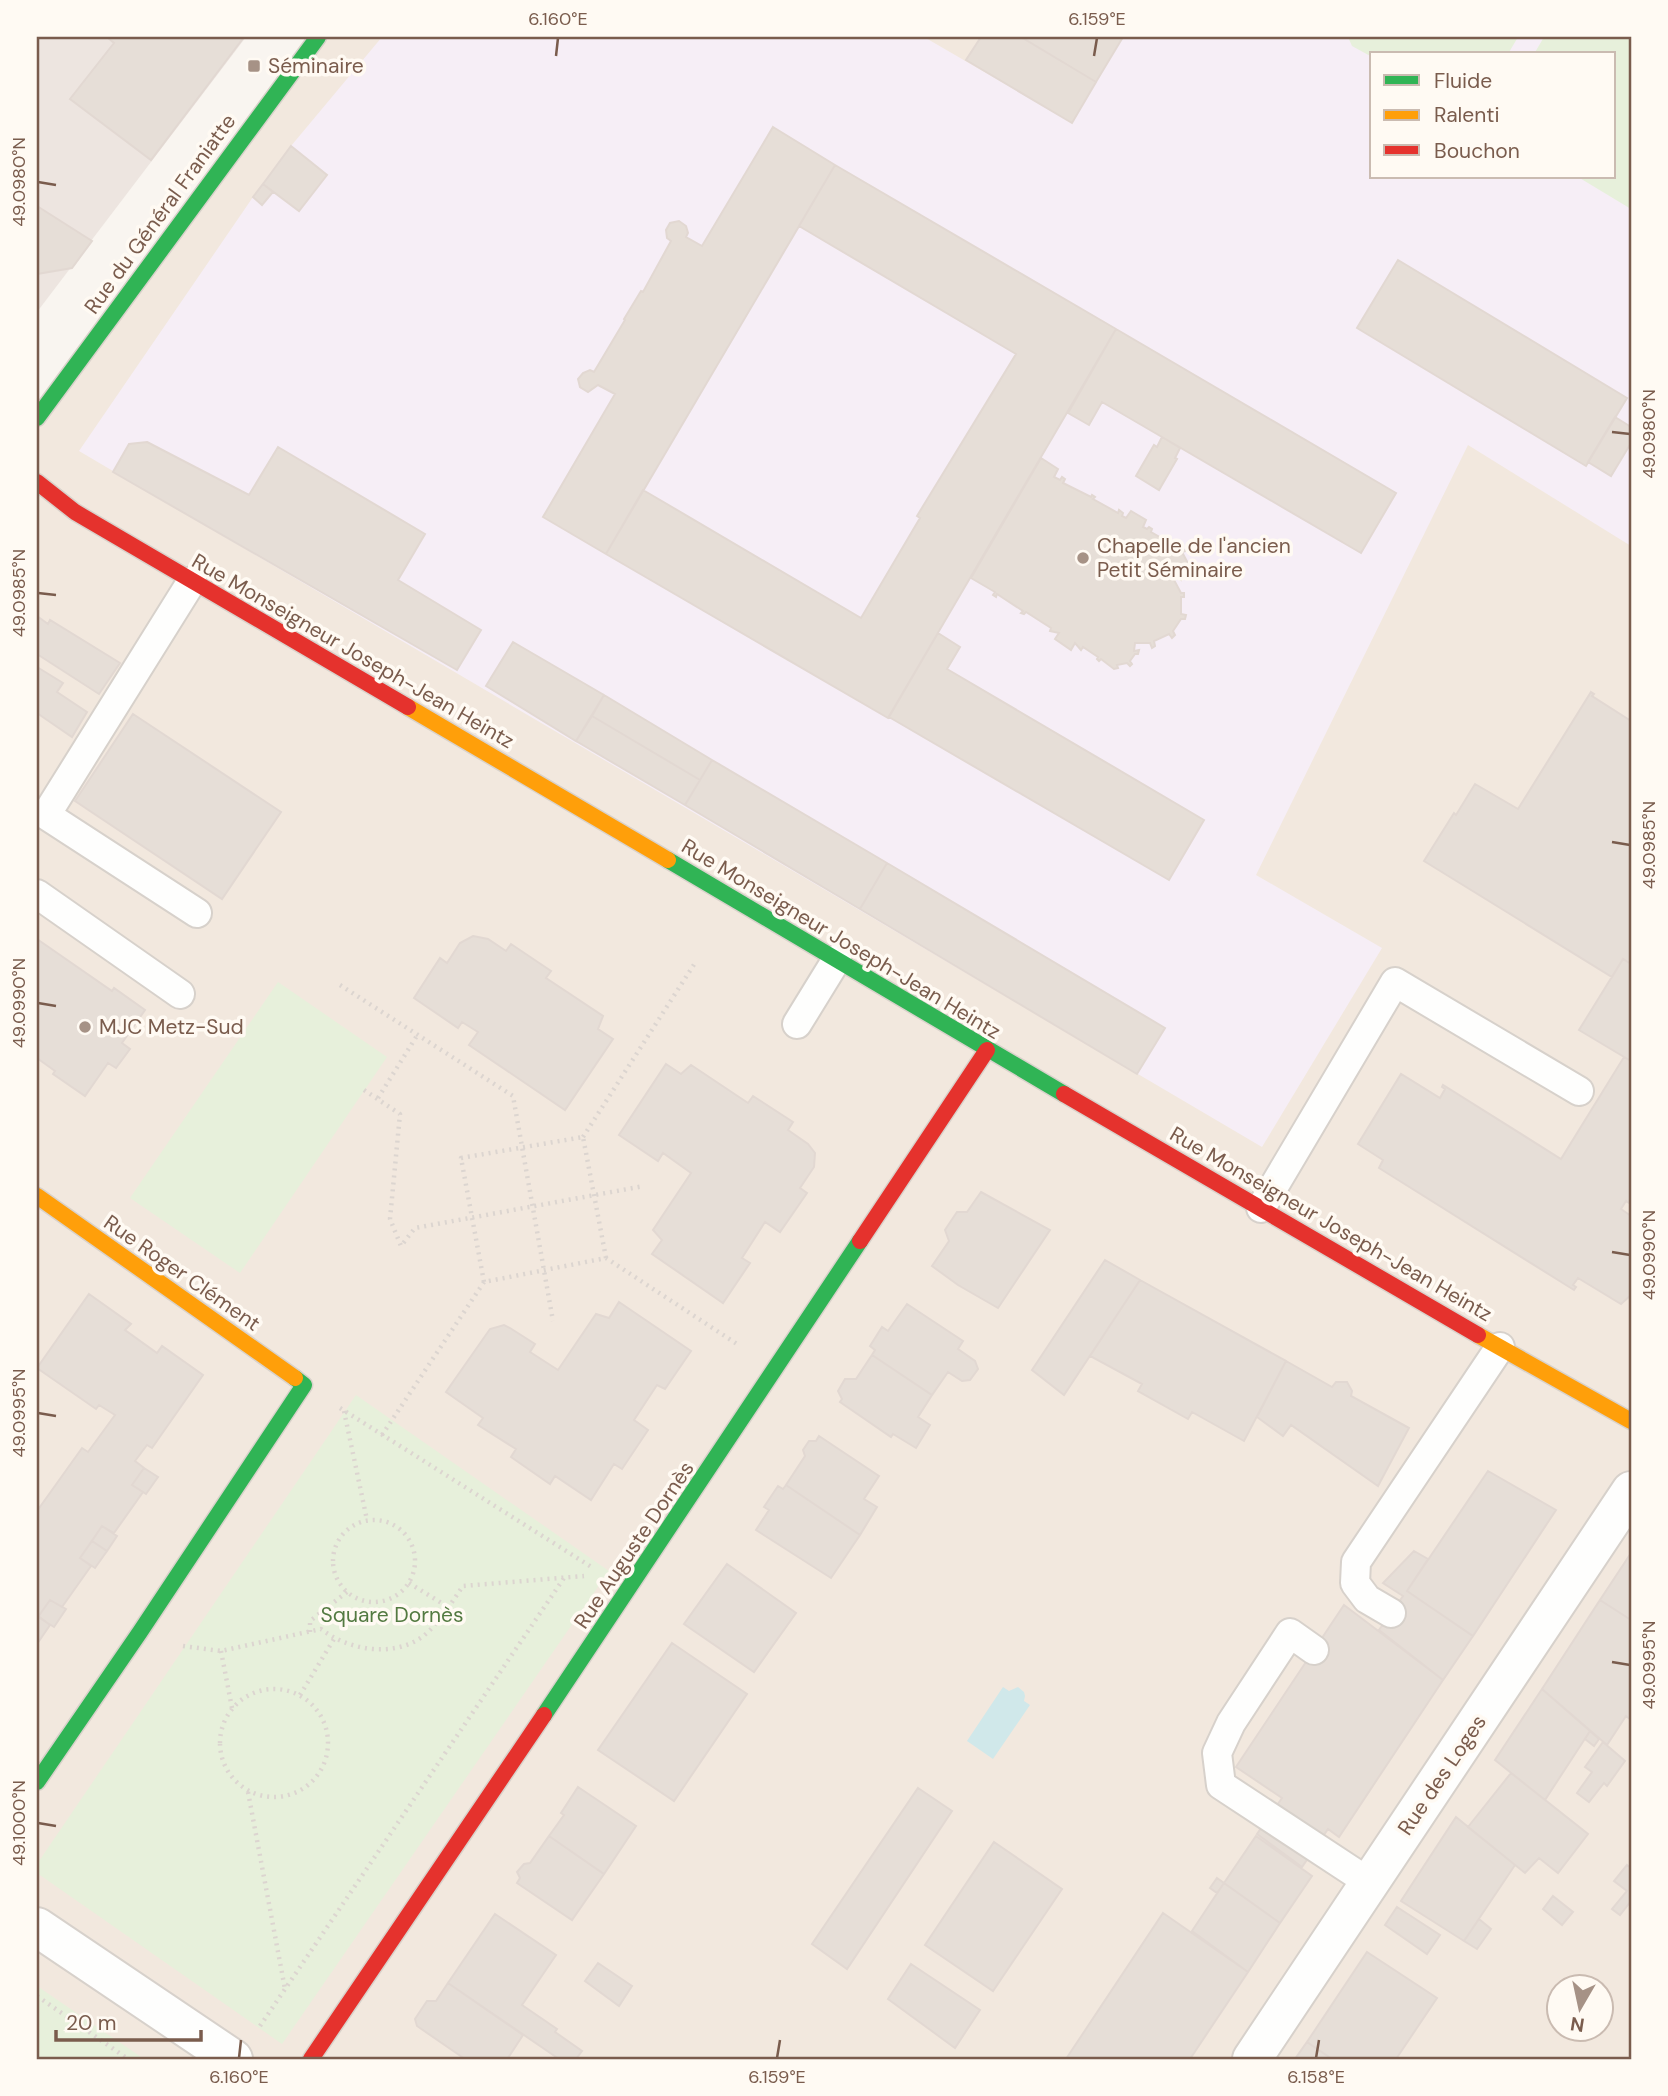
<svg xmlns="http://www.w3.org/2000/svg" width="1668" height="2096" font-family="'DM Sans',sans-serif">
  <style>
    .residential { fill: #f2e8de; fill-rule: evenodd }
    .industrial { fill: #ede5e0 }
    .education { fill: #f6eef6; fill-rule: evenodd }
    .green { fill: #e7f0db }
    .water { fill: #d0e8ea }
    .building { fill: #e6ded7; stroke: #e2d8d2; stroke-width: 2 }
    .lines { fill: none; stroke-linecap: round; stroke-linejoin: round }
    .lane-casing { stroke: #d7d1cb; stroke-width: 32 }
    .street-casing { stroke: #d7d1cb; stroke-width: 42 }
    .fast-casing { stroke: #d9d2cb; stroke-width: 19 }
    .slow-casing { stroke: #d9d2cb; stroke-width: 19 }
    .jam-casing { stroke: #d9d2cb; stroke-width: 19 }
    .path { stroke: #dcd5d0; stroke-width: 4.5; stroke-dasharray: 2 5; stroke-linecap: butt }
    .lane { stroke: #fefefd; stroke-width: 28 }
    .street { stroke: #fefefd; stroke-width: 38 }
    .fast { stroke: #30b455; stroke-width: 16 }
    .slow { stroke: #ff9f0a; stroke-width: 16 }
    .jam { stroke: #e5322d; stroke-width: 16 }
    .ticks { fill: none; stroke: #7a5c4d; stroke-width: 2.5 }
    .poi-dot { fill: #a69286; stroke: #fffaf3; stroke-width: 2.5 }
    .labels { text-anchor: middle; stroke-width: 7; stroke-linejoin: round; paint-order: stroke }
    .poi-label { font-size: 21px; fill: #7a5c4d; stroke: #fffaf3; text-anchor: start }
    .street-label { font-size: 21px; fill: #7a5c4d; stroke: #fffaf3 }
    .park-label { font-size: 21px; fill: #537a41; stroke: #fffaf3 }
    .neatline { fill: none; stroke: #7a5c4d; stroke-width: 2.5 }
    .ticks-label { font-size: 18px; text-anchor: middle; fill: #7a5c4d }
  </style>
  <rect width="100%" height="100%" fill="#f9f5f0"/>
  <path class="residential" d="M318,37H1631V2059H37V418ZM1372,54H1614V177H1372ZM1560,1988H1602V2030H1560Z"/>
  <path class="industrial" d="M37,37H246L37,312Z"/>
  <path class="education" d="M382,37H924L1072,123L1123,37H1631V546L1468,445L1256,875L1382,948L1262,1147L79,451L253,197L291,146ZM1372,54H1614V177H1372Z"/>
  <path class="green" d="M1348,37H1518L1508,54H1372V57L1352,46Z
    M1544,37H1631V209L1578,177H1614V54H1534Z
    M278,982L387,1057L240,1273L130,1198Z
    M356,1395L609,1571L282,2044L37,1873V1864Z
    M37,1986L144,2059H37Z"/>
  <path class="water" d="M1003,1687L1009,1691L1018,1687L1024,1692L1025,1696L1024,1701L1030,1705L993,1759L967,1741Z"/>
  <path class="building" d="M107,37H244L151,160L70,99L114,43Z
    M981,37H1021L1096,82L1072,123L966,60Z
    M1021,37H1123L1096,82Z
    M773,127L835,165L606,554L543,517L615,394L598,385L588,392L580,387L578,379L583,373L590,370L594,372L625,320L624,319L641,291L643,292L671,241L667,238L666,230L670,223L679,221L686,226L688,233L686,237L702,246Z
    M291,146L327,175L299,211L263,184Z
    M835,165L1116,329L888,718L606,554L643,490L861,618L920,518L917,516L1016,354L799,226Z
    M263,184L273,192L262,205L253,197Z
    M37,206L92,241L72,268L37,274Z
    M1398,260L1627,398L1586,466L1357,328Z
    M1116,329L1396,493L1361,553L1102,402L1089,425L1068,413Z
    M1615,417L1631,427V443L1611,476L1588,462Z
    M1162,437L1180,448L1175,458L1177,459L1159,490L1136,476L1154,445L1157,447Z
    M147,442L249,495L278,447L425,534L398,580L481,630L457,670L113,472L129,444Z
    M1041,458L1058,469L1054,477L1060,480L1062,477L1065,479L1063,483L1091,497L1092,495L1095,497L1093,499L1118,513L1119,510L1123,513L1122,516L1126,518L1131,511L1146,520L1143,527L1147,529L1149,527L1152,529L1151,532L1165,540L1170,539L1169,542L1186,551L1182,552L1190,567L1186,568L1181,580L1178,578L1174,580L1181,593H1184V597H1181V614L1186,615L1185,619H1181L1173,631L1175,635L1172,638L1169,634L1154,641L1155,646L1152,648L1150,643H1135L1134,651L1139,650L1138,654H1135L1130,661L1132,664L1130,666L1127,663L1117,665L1118,668L1114,669L1101,659L1099,661L1097,659L1098,657L1083,647L1081,650L1075,643L1071,650L1055,639L1059,633L1050,631L1051,628L1026,612L1024,614L1021,613L1023,611L997,594L996,597L993,595L995,592L971,578Z
    M37,616L48,624L50,620L120,663L99,694L37,654Z
    M938,633L960,647L947,669L1204,820L1169,880L889,717Z
    M513,642L604,695L576,741L486,686Z
    M37,667L63,683L57,692L87,712L72,737L37,713Z
    M1591,692L1594,694L1592,696L1631,721V964L1623,959L1612,977L1424,861L1454,813L1456,815L1475,784L1518,809Z
    M604,695L712,760L700,780L592,716Z
    M133,714L281,812L222,899L75,801Z
    M592,716L700,780L685,805L576,741Z
    M712,760L887,863L860,909L685,805Z
    M887,863L1165,1028L1137,1074L860,909Z
    M473,936L488,939L506,951L511,944L551,971L546,978L603,1016L598,1029L613,1039L565,1110L469,1045L478,1032L462,1022L458,1028L414,998L440,958L447,963L460,943Z
    M37,939L112,991L114,988L145,1010L122,1043L130,1049L116,1068L108,1063L85,1096L53,1074L55,1071L37,1058Z
    M1623,959L1631,964V1061L1579,1030Z
    M1624,1057L1631,1061V1195L1629,1203L1626,1201L1621,1209L1631,1216V1295L1621,1304L1578,1278L1573,1285L1576,1287L1574,1290L1379,1168L1383,1160L1358,1144L1401,1074L1440,1098L1445,1089L1442,1087L1443,1085L1561,1159Z
    M666,1064L681,1074L691,1065L748,1103L753,1096L793,1122L788,1130L808,1144L815,1153L814,1167L800,1188L807,1193L780,1232L765,1222L742,1258L750,1263L723,1303L652,1254L662,1240L653,1230L691,1173L663,1153L658,1161L619,1135Z
    M981,1192L1050,1230L998,1308L958,1285L932,1266L949,1241L945,1230L957,1212H967Z
    M1105,1260L1140,1280L1064,1395L1032,1370Z
    M1140,1280L1286,1361L1244,1441L1192,1412L1188,1419L1138,1391L1142,1384L1090,1356Z
    M89,1294L131,1324L125,1330L157,1353L162,1346L203,1375L152,1448L147,1445L135,1461L144,1468L132,1485L143,1492L114,1533L102,1526L80,1558L91,1566L62,1607L50,1600L38,1617L37,1511L82,1448L88,1452L115,1415L99,1405L96,1409L37,1368Z
    M619,1302L691,1351L665,1389L657,1385L634,1420L648,1430L622,1469L614,1464L591,1500L555,1476L550,1484L511,1457L516,1449L478,1425L483,1418L446,1392L490,1329L504,1325L510,1328L535,1344L530,1352L558,1370L596,1314L609,1318Z
    M907,1304L963,1341L958,1349L975,1361L978,1369L970,1380L962,1381L948,1372L932,1395L872,1355L875,1350L870,1346L882,1327L888,1331Z
    M872,1355L932,1395L918,1417L930,1425L916,1448L893,1434L891,1437L840,1402L842,1399L838,1391L845,1379H856Z
    M1286,1361L1332,1387L1336,1382H1347L1352,1391L1351,1396L1409,1428L1378,1486L1291,1425L1283,1436L1257,1417Z
    M819,1436L879,1476L864,1499L877,1507L860,1535L786,1485L805,1456L803,1450L809,1441H816Z
    M144,1468L158,1477L146,1494L132,1485Z
    M1488,1471L1556,1510L1473,1636L1407,1591Z
    M786,1485L860,1535L831,1578L756,1530L769,1510L764,1507L778,1486L783,1489Z
    M102,1526L117,1536L107,1551L92,1541Z
    M92,1541L107,1551L95,1568L80,1558Z
    M1414,1551L1428,1559L1407,1591L1473,1636L1443,1680L1379,1630L1403,1596L1383,1583Z
    M1631,1553V1620L1600,1600Z
    M727,1564L796,1613L754,1672L684,1624Z
    M50,1600L66,1609L54,1627L38,1617Z
    M1600,1600L1631,1620V1720L1626,1716L1607,1745L1542,1689Z
    M1344,1605L1443,1680L1339,1837L1328,1829L1302,1867L1257,1834L1282,1798L1236,1767Z
    M37,1615L50,1625L37,1644Z
    M672,1643L747,1694L674,1801L598,1750Z
    M1542,1689L1590,1731L1545,1800L1495,1760Z
    M1590,1731L1599,1739L1594,1746L1585,1739Z
    M1603,1742L1625,1761L1607,1786L1604,1783L1589,1802L1577,1793L1592,1772L1585,1767Z
    M1511,1773L1588,1834L1558,1873L1539,1858L1525,1873L1468,1827Z
    M578,1787L636,1826L604,1874L549,1836L564,1815L561,1813Z
    M918,1788L952,1811L847,1969L812,1944Z
    M1456,1817L1515,1865L1464,1941L1401,1901Z
    M549,1836L604,1874L572,1920L517,1883L520,1878L517,1872L524,1864L530,1863Z
    M1256,1836L1312,1876L1280,1923L1224,1883Z
    M994,1842L1062,1889L993,1991L925,1945Z
    M1627,1865L1631,1868V1901L1620,1915L1612,1909L1627,1891L1614,1881Z
    M1217,1878L1224,1883L1217,1893L1210,1888Z
    M1224,1883L1280,1923L1248,1972L1192,1931Z
    M1553,1896L1573,1912L1562,1925L1543,1909Z
    M1397,1907L1440,1935L1427,1954L1385,1925Z
    M1163,1913L1248,1972L1190,2059H1066Z
    M495,1914L556,1955L522,2005L557,2029L555,2032L582,2051L576,2059H559L448,1983Z
    M1479,1919L1491,1929L1477,1949L1464,1941Z
    M1367,1952L1437,1998L1396,2059H1332L1307,2042Z
    M598,1963L632,1986L619,2006L585,1981Z
    M911,1964L980,2010L955,2048L888,1999Z
    M448,1983L523,2035L508,2058L511,2059H465L417,2026L415,2019L427,2001H436Z
    M1307,2042L1332,2059H1295Z"/>
  <g class="lines">
    <g class="lane-casing">
      <path id="lane" d="M192,581L46,815L197,913
        M37,894L180,994
        M797,1024L837,959
        M1261,1208L1395,982L1579,1091
        M1391,1613L1367,1599L1355,1583L1356,1562L1500,1347
        M1314,1650L1290,1633L1231,1723L1217,1753L1221,1785L1370,1883"/>
    </g>
    <g class="street-casing">
      <path id="street" d="M37,1927L233,2059
        M1252,2059L1631,1491"/>
    </g>
    <g class="fast-casing">
      <path id="fast" d="M37,418L318,37
        M668,860L1064,1094
        M544,1715L860,1241
        M37,1782L140,1632L304,1385L295,1378"/>
    </g>
    <g class="slow-casing">
      <path id="slow" d="M408,707L668,860
        M37,1196L295,1378
        M1478,1335L1631,1421"/>
    </g>
    <g class="jam-casing">
      <path id="jam" d="M37,482L75,512L408,707
        M1064,1094L1478,1335
        M860,1241L987,1050
        M311,2059L544,1715"/>
    </g>
    <path class="path" d="M340,985L513,1096L553,1321
      M364,1090L400,1114L390,1219L401,1246L415,1228L644,1186
      M378,1098L418,1034
      M583,1137L695,963
      M606,1258L583,1137L461,1158L484,1282L606,1258L740,1346
      M340,1408L593,1568
      M344,1411L367,1520
      M382,1435L484,1282
      M333 1561a41 41 0 1 1 82 0a41 41 0 1 1-82 0Z
      M409,1583L448,1607
      M310,1632V1621L347,1592
      M183,1646L221,1651L321,1629C348,1650 392,1658 422,1637C439,1624 451,1603 463,1586L584,1576
      M221,1651L232,1708
      M220 1743a54 54 0 1 1 108 0a54 54 0 1 1-108 0Z
      M300,1695L334,1639
      M248,1792L285,1989
      M37,1996L128,2059
      M260,2026L564,1578"/>
    <use href="#lane" class="lane"/>
    <use href="#street" class="street"/>
    <use href="#fast" class="fast"/>
    <use href="#slow" class="slow"/>
    <use href="#jam" class="jam"/>
  </g>
  <path class="ticks" d="M556,56L558,38M1094,56L1097,38M38,182L56,185M1612,432L1630,434M38,593L56,595M1612,842L1630,845M38,1003L56,1006M1612,1252L1630,1255M38,1413L56,1416M1612,1662L1630,1665M38,1823L56,1826M239,2058L241,2040M777,2058L780,2040M1316,2058L1319,2040"/>
  <g class="poi-dot">
    <rect x="247" y="59" width="14" height="14" rx="3.5"/>
    <circle cx="1083" cy="558" r="7"/>
    <circle cx="85" cy="1027" r="7"/>
  </g>
  <g class="labels">
    <g class="poi-label">
      <text x="268" y="73">Séminaire</text>
      <text x="1097" y="553">Chapelle de l'ancien<tspan x="1097" dy="24">Petit Séminaire</tspan></text>
      <text x="99" y="1034">MJC Metz-Sud</text>
    </g>
    <g class="street-label">
      <text transform="translate(160 214) rotate(-54)" y="7">Rue du Général Franiatte</text>
      <text transform="translate(353 651) rotate(30)" y="7">Rue Monseigneur Joseph-Jean Heintz</text>
      <text transform="translate(841 939) rotate(31)" y="7">Rue Monseigneur Joseph-Jean Heintz</text>
      <text transform="translate(1331 1224) rotate(30)" y="7">Rue Monseigneur Joseph-Jean Heintz</text>
      <text transform="translate(182 1273) rotate(35)" y="7">Rue Roger Clément</text>
      <text transform="translate(634 1545) rotate(-56)" y="7">Rue Auguste Dornès</text>
      <text transform="translate(1442 1775) rotate(-56)" y="7">Rue des Loges</text>
    </g>
    <g class="park-label">
      <text x="392" y="1622">Square Dornès</text>
    </g>
  </g>
  <rect width="1668" height="2096" fill="none" stroke="#fffaf3" stroke-width="77"/>
  <rect x="1370" y="52" width="245" height="126" fill="#fffaf3" stroke="#cabbb1" stroke-width="2"/>
  <rect x="1384" y="75" width="35" height="10" fill="#30b455" stroke="#cabbb1" stroke-width="2"/>
  <text x="1434" y="88" font-size="21" fill="#7a5c4d">Fluide</text>
  <rect x="1384" y="110" width="35" height="10" fill="#ff9f0a" stroke="#cabbb1" stroke-width="2"/>
  <text x="1434" y="122" font-size="21" fill="#7a5c4d">Ralenti</text>
  <rect x="1384" y="145" width="35" height="10" fill="#e5322d" stroke="#cabbb1" stroke-width="2"/>
  <text x="1434" y="158" font-size="21" fill="#7a5c4d">Bouchon</text>
  <g transform="translate(1580 2008) rotate(189)"><circle r="33" fill="#fffaf3" stroke="#cabbb1" stroke-width="2"/>
  <path d="M0-5L12 26L0 18L-12 26Z" fill="#a69286"/>
  <text y="-10" font-size="19" font-weight="bold" text-anchor="middle" fill="#7a5c4d">N</text>
  </g>
  <path d="M56 2030v10h145v-10" fill="none" stroke="#7a5c4d" stroke-width="3.5"/>
  <text x="66" y="2030" font-size="21" fill="#7a5c4d" stroke="#fffaf3" stroke-width="5" paint-order="stroke">20 m</text>
  <rect x="38" y="38" width="1592" height="2020" class="neatline"/>
  <g class="ticks-label">
    <text x="558" y="25">6.160°E</text>
    <text x="1097" y="25">6.159°E</text>
    <text transform="translate(19 182) rotate(-90)" y="6">49.0980°N</text>
    <text transform="translate(1649 434) rotate(-90)" y="6">49.0980°N</text>
    <text transform="translate(19 593) rotate(-90)" y="6">49.0985°N</text>
    <text transform="translate(1649 845) rotate(-90)" y="6">49.0985°N</text>
    <text transform="translate(19 1003) rotate(-90)" y="6">49.0990°N</text>
    <text transform="translate(1649 1255) rotate(-90)" y="6">49.0990°N</text>
    <text transform="translate(19 1413) rotate(-90)" y="6">49.0995°N</text>
    <text transform="translate(1649 1665) rotate(-90)" y="6">49.0995°N</text>
    <text transform="translate(19 1823) rotate(-90)" y="6">49.1000°N</text>
    <text x="239" y="2083">6.160°E</text>
    <text x="777" y="2083">6.159°E</text>
    <text x="1316" y="2083">6.158°E</text>
  </g>
</svg>
